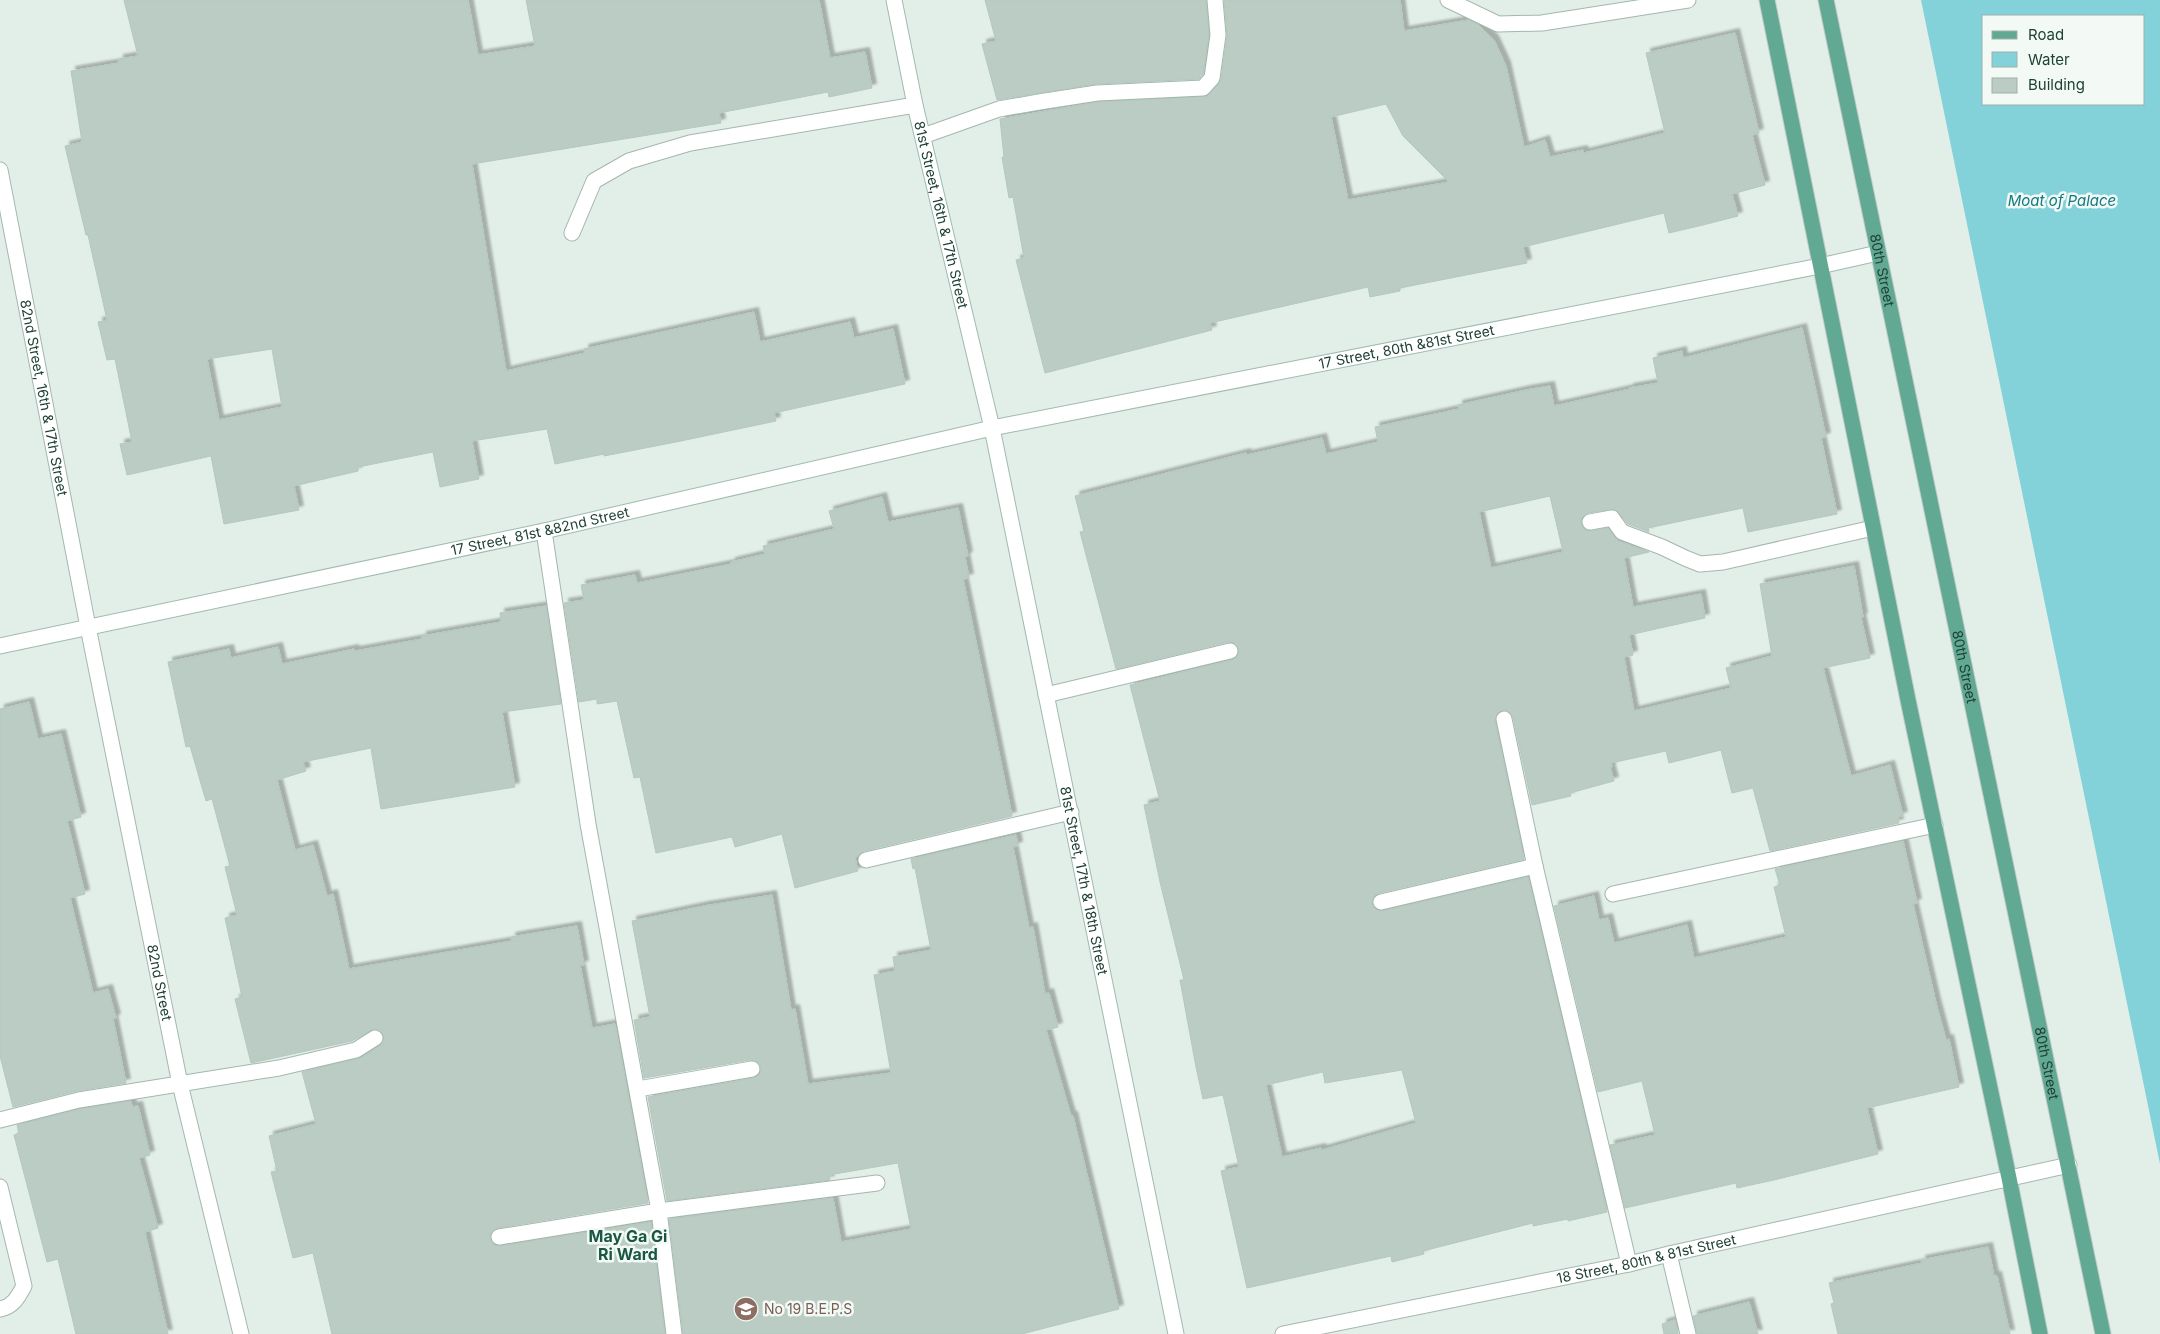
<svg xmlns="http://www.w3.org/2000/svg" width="2160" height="1334" font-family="Inter,sans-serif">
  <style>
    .water { fill: #83d2da; fill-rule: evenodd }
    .building { fill: #baccc3; stroke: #b3c9be; fill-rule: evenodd; filter: url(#shadow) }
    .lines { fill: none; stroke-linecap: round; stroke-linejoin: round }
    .lane-casing { stroke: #a4b7af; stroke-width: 17 }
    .street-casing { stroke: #a4b7af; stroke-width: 17 }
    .secondary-casing { stroke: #9fbbaf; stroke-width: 17 }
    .primary-casing { stroke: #c0cac7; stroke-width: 17 }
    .lane { stroke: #fff; stroke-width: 15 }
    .street { stroke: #fff; stroke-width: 15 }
    .secondary { stroke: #fff; stroke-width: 15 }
    .primary { stroke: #61a992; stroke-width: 15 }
    .labels { text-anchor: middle; stroke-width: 5; stroke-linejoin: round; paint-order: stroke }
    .street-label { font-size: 14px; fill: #1f4136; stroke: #f3faf6 }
    .education-label { font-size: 14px; fill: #785e54; stroke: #f3faf6; text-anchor: start }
    .water-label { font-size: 15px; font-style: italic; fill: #127a85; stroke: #f3faf6 }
    .quarter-label { font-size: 16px; font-weight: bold; fill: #195643; stroke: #f3faf6 }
  </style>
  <defs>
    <filter id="shadow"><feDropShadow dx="4.5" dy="-4.5" stdDeviation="1" flood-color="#0004"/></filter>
  </defs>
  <rect width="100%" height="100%" fill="#e2eee8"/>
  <path class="water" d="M1921,0H2160V1164ZM1984,16H2144V104H1984Z"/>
  <path class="building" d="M124,0H468L478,55L535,46L526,0H819L830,58L865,52L872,88L829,97L828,92L719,113L721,123L472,164L506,371L585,353L584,349L754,312L760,342L850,322L854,338L893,329L905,384L774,413L776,421L676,442L604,456V454L555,464L547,429L472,441L479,479L440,487L433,452L358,467V471L294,486L299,510L224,524L211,456L127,475L120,444L132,442L115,359L107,360L98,322L107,320L88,235H86L65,146L82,142L71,71L119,63V59L138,56ZM272,349L282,407L219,420L207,359Z
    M985,0H1206L1209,35L1203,74L1199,79L1096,84L997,100L982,44L996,41Z
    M1224,0H1400L1404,31L1469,20L1479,25L1494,40L1506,66L1524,147L1545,140L1550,157L1583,150L1584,153L1665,133L1646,53L1735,33L1759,133L1752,135L1765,185L1732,194L1738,216L1703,225L1669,233L1664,213L1523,247L1527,263L1400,288V291L1370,297L1368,287L1210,323L1212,330L1045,373L1016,260L1024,258L1013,197L1009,198L1002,157H1004L1000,119L1098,102L1207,96L1221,79L1227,36ZM1386,104L1403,136L1449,182L1348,200L1331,117Z
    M1802,328L1826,437L1821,438L1837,514L1748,532L1743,508L1648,528L1649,532L1628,524L1615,509L1588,513L1581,518V524L1587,531L1608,528L1618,541L1649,552L1624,558L1633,607L1701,594L1705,618L1629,635L1633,655L1624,657L1634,711L1731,688L1726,668L1772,656L1760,584L1854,566L1863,617L1861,618L1870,658L1823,668L1851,776L1890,765L1903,816L1898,817L1899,823L1770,851L1753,788L1732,793L1721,750L1669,763L1666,751L1611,763L1612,767H1610L1614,781L1570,793L1571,796L1532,805L1513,717L1507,710L1498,712L1495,721L1524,859L1379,893L1374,896L1372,904L1375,909L1383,911L1528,877L1607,1212L1568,1221V1219L1533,1226V1223L1423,1251L1424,1254L1392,1262L1391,1256L1247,1288L1221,1171L1239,1167L1223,1095L1203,1099L1196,1067L1180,980H1184L1160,882L1144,805L1160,801L1130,685L1232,660L1237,657L1239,649L1236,644L1228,642L1116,669L1080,532L1084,531L1075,496L1246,453L1247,455L1322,438L1326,454L1378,442L1375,427L1459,409L1458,405L1526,390L1550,386L1554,406L1630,389L1629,388L1658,383L1653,358L1682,351L1683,358ZM1550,496L1563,552L1491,568L1479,512ZM1402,1070L1416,1123L1322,1150L1321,1148L1282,1157L1266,1085L1323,1072L1325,1083Z
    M882,497L888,522L958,508L968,556L965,557L969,578L963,579L1012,816L864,851L855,858L858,871L795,888L782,834L735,847L732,837L656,853L640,777L634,778L617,701L597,704V699L579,702L564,603L584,600L581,585L635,575L637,583L731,564V562L765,554L763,546L834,529L829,511Z
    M546,606L561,704L502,712L515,787L381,809L371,748L303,762L306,771L277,780L295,850L313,845L327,896L333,894L349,969L512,941L511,937L577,926L584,965H580L592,1028L615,1024L648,1203L498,1228L490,1233V1239L495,1246H500L651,1222L665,1334H332L313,1253L293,1258L271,1172L277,1171L269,1136L316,1124L302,1072L361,1058L380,1046L384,1037L380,1030L374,1029L352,1041L251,1063L235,999L242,997L225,918L237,915L225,867L230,866L212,799L206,801L190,746L186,747L168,662L229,649L231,658L278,647L282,664L354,649L355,651L422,639V636L501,622L500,613Z
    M29,702L38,739L61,734L81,817L67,821L85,894L70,898L93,993L108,989L116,1018L113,1019L126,1083L77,1091L13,1107L0,1056V709Z
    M1016,835L1018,846L1013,847L1029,928L1033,927L1045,994L1049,993L1058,1027L1046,1030L1071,1116H1073L1119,1309L1022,1334H683L669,1219L833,1198L841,1242L911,1229L898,1163L829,1175L830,1180L667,1201L648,1097L754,1078L758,1076L761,1068L759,1063L750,1060L644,1078L634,1020L650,1017L632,921L704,906L772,895L791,1010L795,1009L808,1084L891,1073L874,975L895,971L893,957L931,950L915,868L913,869L911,859Z
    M1903,841L1917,903L1913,904L1936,1003L1946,1040L1949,1039L1959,1087L1867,1108L1878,1154L1774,1180L1737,1188L1736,1183L1625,1208L1610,1145L1655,1135L1642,1081L1598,1092L1554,906L1594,896L1599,920L1608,918L1614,943L1687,925L1694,958L1786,937L1774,887L1780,885L1775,869Z
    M131,1101L132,1107L138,1106L150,1155L139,1158L158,1228L145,1232L168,1334H76L58,1259L47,1262L14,1135L19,1133L17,1125L81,1109Z
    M1988,1247L1994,1276H1997L2010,1334H1838L1831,1304L1834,1303L1829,1283L1922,1263L1921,1260Z
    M1749,1302L1758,1334H1697L1693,1316Z
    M1675,1320L1678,1334H1664L1662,1324Z"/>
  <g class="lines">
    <g class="lane-casing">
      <path id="lane" d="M572,233L594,181L629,161L690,143L915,105
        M1590,522L1612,518L1622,532L1662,547L1685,558L1700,564L1723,562L1873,528
        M1613,894L1935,825"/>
    </g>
    <g class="street-casing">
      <g id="street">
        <path d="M1448,0L1498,24L1542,23L1688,0"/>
        <path d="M923,136L999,109L1039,102L1097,93L1203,88L1212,78L1218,35L1215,0"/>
        <path id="s1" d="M0,170L88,627L180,1084L241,1334"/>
        <path d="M544,531L588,824L659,1211L674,1334"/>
        <path d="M1046,695L1230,651"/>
        <path d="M1504,719L1535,866L1629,1264"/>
        <path d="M866,860L1071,812"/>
        <path d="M1381,902L1535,866"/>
        <path d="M638,1089L752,1069"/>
        <path d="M0,1120L79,1100L279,1068L356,1050L375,1038"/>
        <path d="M0,1187L24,1286C18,1297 13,1307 0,1309"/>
        <path d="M499,1237L659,1211L877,1183"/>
        <path d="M1669,1254L1688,1334"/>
        <path id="s2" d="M1283,1334L1629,1264L1669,1254L2069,1165"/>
      </g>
    </g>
    <g class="secondary-casing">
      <g id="secondary">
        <path id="s3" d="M894,0L915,105L992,428L1176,1334"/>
        <path id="s4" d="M0,646L544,531L992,428L1820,266L1878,253"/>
      </g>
    </g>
    <g class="primary-casing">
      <g id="primary">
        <path d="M1767,0L1908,700L2009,1178L2040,1334"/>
        <path id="s5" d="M1826,0L2103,1334"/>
      </g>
    </g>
    <use href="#lane" class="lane"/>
    <use href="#street" class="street"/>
    <use href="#secondary" class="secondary"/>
    <use href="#primary" class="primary"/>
  </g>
  <defs>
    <g id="school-disc" transform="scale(1.25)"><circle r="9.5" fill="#8d6e63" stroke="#f3faf6"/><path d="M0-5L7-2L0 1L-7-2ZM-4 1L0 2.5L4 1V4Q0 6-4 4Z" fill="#fff"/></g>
  </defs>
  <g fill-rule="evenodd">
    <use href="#school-disc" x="746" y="1309"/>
  </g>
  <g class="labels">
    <g class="street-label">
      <text dy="5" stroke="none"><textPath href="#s3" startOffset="220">81st Street, 16th &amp; 17th Street</textPath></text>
      <text dy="5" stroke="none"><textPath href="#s5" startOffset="276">80th Street</textPath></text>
      <text dy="5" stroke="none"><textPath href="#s4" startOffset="1438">17 Street, 80th &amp;81st Street</textPath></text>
      <text dy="5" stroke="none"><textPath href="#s1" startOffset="232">82nd Street, 16th &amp; 17th Street</textPath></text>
      <text dy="5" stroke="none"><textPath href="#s4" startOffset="552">17 Street, 81st &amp;82nd Street</textPath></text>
      <text dy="5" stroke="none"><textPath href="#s5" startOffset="681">80th Street</textPath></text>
      <text dy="5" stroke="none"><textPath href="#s3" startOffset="901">81st Street, 17th &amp; 18th Street</textPath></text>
      <text dy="5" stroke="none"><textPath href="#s1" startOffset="828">82nd Street</textPath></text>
      <text dy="5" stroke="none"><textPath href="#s5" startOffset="1086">80th Street</textPath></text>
      <text dy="5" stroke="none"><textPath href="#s2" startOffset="371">18 Street, 80th &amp; 81st Street</textPath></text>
    </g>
    <g class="education-label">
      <text x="764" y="1314">No 19 B.E.P.S</text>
    </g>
    <g class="water-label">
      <text x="2062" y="206">Moat of Palace</text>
    </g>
    <g class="quarter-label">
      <text x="628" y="1242">May Ga Gi<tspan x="628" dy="18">Ri Ward</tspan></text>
    </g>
  </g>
  <rect x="1982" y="15" width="162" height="90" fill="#f3faf6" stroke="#9eb0a9"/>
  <rect x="1992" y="31" width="25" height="8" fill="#61a992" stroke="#9eb0a9"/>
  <text x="2028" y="40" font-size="15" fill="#1f4136">Road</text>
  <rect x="1992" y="52" width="25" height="15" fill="#83d2da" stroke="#9eb0a9"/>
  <text x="2028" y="65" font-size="15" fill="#1f4136">Water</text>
  <rect x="1992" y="78" width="25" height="15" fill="#baccc3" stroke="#9eb0a9"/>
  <text x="2028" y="90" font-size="15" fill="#1f4136">Building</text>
</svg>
